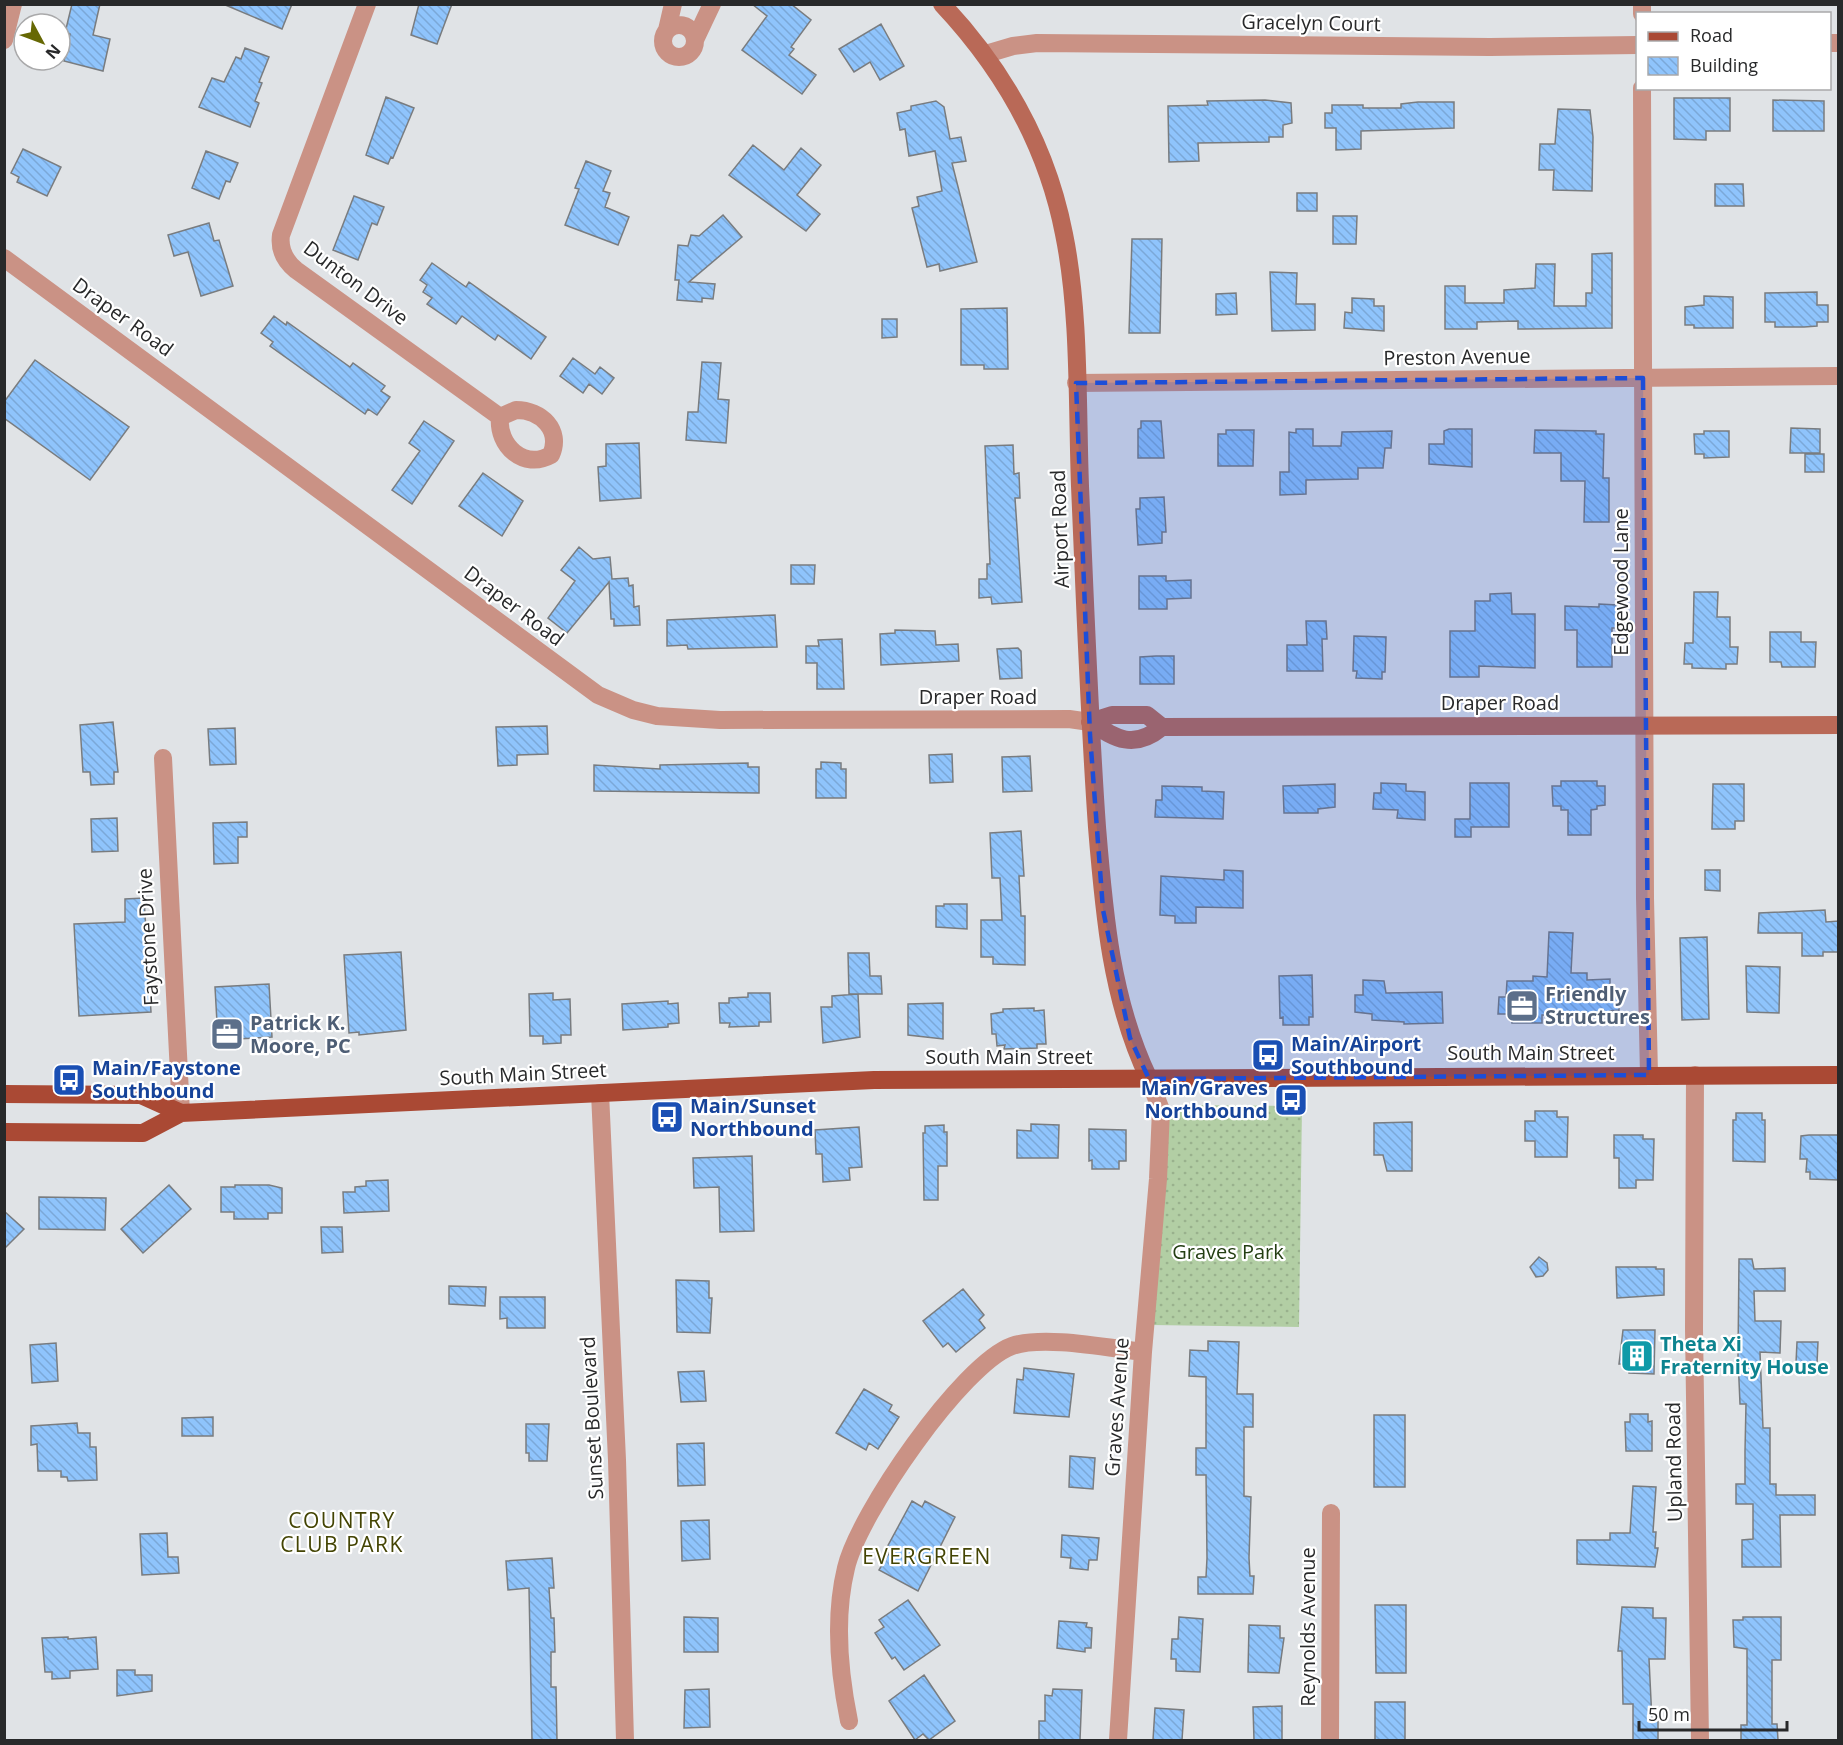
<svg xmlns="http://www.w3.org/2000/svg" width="1843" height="1745" font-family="'Open Sans',sans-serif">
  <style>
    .grass { fill: url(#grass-dots) }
    .building { fill: url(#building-back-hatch); stroke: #797c7f; stroke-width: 1.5 }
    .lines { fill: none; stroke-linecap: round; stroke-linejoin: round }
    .street { stroke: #ca9285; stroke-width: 18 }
    .secondary { stroke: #b96957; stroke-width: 18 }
    .primary { stroke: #aa4934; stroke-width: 18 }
    .marked { fill: #1d4ed8; fill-opacity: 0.2; stroke: #1d4ed8; stroke-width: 4.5; stroke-dasharray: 12 8; stroke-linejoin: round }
    .labels { text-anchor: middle; stroke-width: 4.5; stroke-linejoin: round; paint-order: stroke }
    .street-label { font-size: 20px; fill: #28292a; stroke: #fff }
    .service-label { font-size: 20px; font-weight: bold; fill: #4e5e75; stroke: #fff; text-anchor: start }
    .transit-label { font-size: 20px; font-weight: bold; fill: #164399; stroke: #fff; text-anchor: start }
    .park-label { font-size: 20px; fill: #233e12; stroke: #fff }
    .culture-label { font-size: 20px; font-weight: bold; fill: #0d838f; stroke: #fff; text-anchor: start }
    .neighbourhood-label { font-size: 21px; letter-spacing: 1.5px; fill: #434403; stroke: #fff }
  </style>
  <defs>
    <pattern id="grass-dots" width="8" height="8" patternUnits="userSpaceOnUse" patternTransform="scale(1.5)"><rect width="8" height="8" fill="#b2cea4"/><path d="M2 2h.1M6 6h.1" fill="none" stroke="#99b18d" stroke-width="1.8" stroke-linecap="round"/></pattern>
    <pattern id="building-back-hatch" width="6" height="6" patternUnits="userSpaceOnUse" patternTransform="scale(1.5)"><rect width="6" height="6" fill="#8fc4fc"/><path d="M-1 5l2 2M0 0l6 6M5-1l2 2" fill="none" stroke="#7ba8d8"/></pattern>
  </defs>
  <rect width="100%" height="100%" fill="#e0e3e6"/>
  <path class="grass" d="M1182,1105L1302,1106L1299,1327L1151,1325L1169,1113Z"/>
  <path class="building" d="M72,4H100L93,35L110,39L103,71L64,61L70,34L65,33Z
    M223,4H292L282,29Z
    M419,4H452L437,44L411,35Z
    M752,4H791L811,20L791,47L794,49L789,55L816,75L802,94L742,50L767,16Z
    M881,24L904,66L880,80L870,62L854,72L839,49Z
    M245,48L269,57L259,82L262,83L255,101L259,103L250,127L199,107L212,78L224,82L236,57L241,59Z
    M386,97L414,108L393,158L391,157L388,164L366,155Z
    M1674,98H1730V131H1706V140L1674,139Z
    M1265,100L1291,103L1292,123L1283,125V137H1269V142L1198,143L1199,161L1169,162L1168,106L1208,105L1207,101Z
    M1773,100L1824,101V131H1773Z
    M936,101L944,107L950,139L961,137L966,161L952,163L977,262L940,271L939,264L927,267L912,208L919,206L917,197L942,191L935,151L909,156L905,129L900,130L897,113L911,110V106Z
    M1418,102H1454V128L1361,131V149L1336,150V128H1325V113H1332V105H1363V108H1401V104Z
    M1558,109L1590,110L1593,137L1592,191L1553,190L1554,170H1539L1540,144H1555Z
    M753,145L784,170L801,148L821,165L797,195L820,214L806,231L729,175Z
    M23,149L61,167L47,196L17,182L19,177L11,173Z
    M206,151L238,163L230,182L226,181L219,199L192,188Z
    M586,161L611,171L603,191L610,193L605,207L629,217L618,245L565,225L579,189L575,188Z
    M1715,184H1743L1744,206H1715Z
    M1297,193H1317V211H1297Z
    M354,196L384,207L377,225L372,223L358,260L333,250Z
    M723,215L742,237L689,282L715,284L713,299L702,298V302L677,300L679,280H675L678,245L688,246L691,235L699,236Z
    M1333,216H1357L1356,244H1333Z
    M209,223L214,241L219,240L233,286L201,296L188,252L174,256L168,235Z
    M1132,239H1162L1160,333H1129Z
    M1612,253V328L1518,329V321L1477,322V329H1445V286H1465V303H1504V290L1535,288L1536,264H1555L1554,306H1586V293H1592V254Z
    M432,263L466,287L469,282L546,337L531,359L498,335L495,340L462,316L456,324L427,304L432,298L423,292L427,285L420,280Z
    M1270,272L1297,273L1296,304H1315V330L1272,331Z
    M1817,292V305H1828V322H1817V326L1804,327H1775V322H1765V293Z
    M1236,293L1237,314L1216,315V294Z
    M1704,296L1733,297V328H1694V325H1685V307L1704,305Z
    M1352,298L1374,299V306H1384V331L1344,328L1345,312L1352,313Z
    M1007,308L1008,369H984V365H961V309Z
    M274,316L286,325L287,322L350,367L353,363L385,386L381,391L390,397L377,415L368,409L365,414L270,346L273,342L261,333Z
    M882,319H897V337L882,338Z
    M573,358L595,374L600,367L614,378L602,394L589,384L583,393L560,376Z
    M35,360L129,427L90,480L4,418V402Z
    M702,362L721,363L718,399L729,400L726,443L686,440L688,412H698Z
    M424,421L454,441L412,504L392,490L420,451L409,443Z
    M1141,421H1161L1164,458H1138V429L1141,428Z
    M1791,428L1820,429V453H1790Z
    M1296,429H1313V446H1341L1342,432L1392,431L1391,448H1385L1383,468H1358V479L1306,480V494L1280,495V472H1289V432L1296,433Z
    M1449,429H1472V467L1429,464V444H1444V431Z
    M1226,430H1254L1253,466H1218V434H1226Z
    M1535,430L1596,431V434H1604L1603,478H1609V522H1584L1585,481H1561V453H1534Z
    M1704,431H1729V457L1704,458V454H1695L1694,434H1704Z
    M639,443L641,498L600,501L598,467L606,466V444Z
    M1013,445L1014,474L1019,473L1020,498H1015L1022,602L992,604L991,597L979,598V579H987V564H990L985,446Z
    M1805,454H1824V472H1805Z
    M483,473L523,501L502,536L459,506Z
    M1164,497L1166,532H1162V543L1138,545L1136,509H1140V498Z
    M579,547L593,559L610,557L612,579L628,578L629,586L633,585L634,607L639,606L640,625L614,626V619H611L609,582L567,633L548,618L575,581L561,570Z
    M791,565H815L814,584H791Z
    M1139,576H1166V581L1191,580V598L1167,599V609H1139Z
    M1694,592H1718L1717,617H1730V647H1738L1737,664H1726V669L1692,668V664H1684L1685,643H1693Z
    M1511,593L1512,614H1535V668L1479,666V677H1450V631H1475V601H1490V594Z
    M1599,604L1617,605V628H1612V667H1577V630H1565V606L1599,607Z
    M775,615L777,647L688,649L687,645L667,646V620Z
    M1306,621H1326L1327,639H1322L1323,671H1287V645H1307Z
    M895,630L935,631L936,645L958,644L959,661L881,665L880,634L895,633Z
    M1770,632H1801V642H1816L1815,667H1782L1781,662H1770Z
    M1354,636L1386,637L1385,672H1382V679L1356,678L1357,671H1353Z
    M842,639L844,689H817V663H806V646H819L818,640Z
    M1018,648L1021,651L1022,678L1000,679L997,649Z
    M1156,656H1174V684H1140V657Z
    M113,722L118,772H114V784L91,785L90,772H83L80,725Z
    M547,726L548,754L517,755V765L498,766L496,727Z
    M235,728L236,764L210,765L208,729Z
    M952,754L953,782L930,783L929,755Z
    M1030,756L1032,791L1003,792L1002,757Z
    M821,762L841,763V769H846V798H816V769H821Z
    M748,763V767H759V793L594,791V765L660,769V765Z
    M1561,781H1597V786H1605V805L1597,806V809L1591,810V835H1568V810H1561V806H1553L1552,786H1561Z
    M1381,783L1406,784V791L1425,792V820L1397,818L1398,810L1373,809L1374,793H1381Z
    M1470,783H1509V827H1471V837H1455V819H1470Z
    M1335,784V807L1318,809V813H1284L1283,786Z
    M1713,784H1744V821H1735V829H1712Z
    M1162,786L1202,787V791L1224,792L1223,819L1155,817L1156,800H1162Z
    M117,818L118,851L92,852L91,819Z
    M247,822V837H238V863L214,864L213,823Z
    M1021,831L1024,876H1019L1021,916H1025V965L993,964V957H981V920H1002L1000,878H992L990,833Z
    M1224,870L1243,871V908L1196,907V923H1175V916L1160,915L1161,876L1224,880Z
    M1705,870H1720V891L1705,890Z
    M144,898L151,1012L79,1016L74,924L125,922V899Z
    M944,904H967V929L936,927V906H944Z
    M1825,910L1826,922L1839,921V952H1823V956H1802V933H1758L1759,913Z
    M1549,932L1573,933L1571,973H1587V980L1610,979V990H1618L1619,1010L1610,1011V1014L1542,1015V1023H1512V1014H1498L1499,997H1506L1507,981H1533V976L1547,977Z
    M1707,937L1709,1019L1682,1020L1680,938Z
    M401,952L406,1030L359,1035V1032L349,1033L344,955Z
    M848,953H869L870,976H881L882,994H849Z
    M1746,966L1780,967L1779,1013L1747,1012Z
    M1312,975L1313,1017H1309V1025H1283V1017L1280,1018L1279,976Z
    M1363,980L1384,981L1386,993L1442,992L1443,1023L1404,1024V1022L1372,1020V1014L1355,1012V995H1363Z
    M269,984L272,1037L218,1040L215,987Z
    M553,993V1000L570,999L571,1035H561V1043L543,1044V1036H530L529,994Z
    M748,993H770L771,1022H759V1026L729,1027L730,1023H720L719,1003H729V998L748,997Z
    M858,994L860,1037L823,1043L821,1007H832V996Z
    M668,1001V1004L678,1003L679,1023L668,1024V1027L623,1030L622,1004Z
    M943,1003V1039L908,1035V1004Z
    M1034,1008V1011L1044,1010L1046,1044H1037V1048L1004,1049L1005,1045L997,1046L996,1034H992L991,1014L1003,1012V1009Z
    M1535,1111H1557V1117H1568L1567,1157H1535V1141H1525V1121H1535Z
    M1736,1113H1762V1120H1765V1162L1733,1161V1120H1736Z
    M1412,1122V1171H1387L1383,1155H1374V1123Z
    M1031,1124L1059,1125L1058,1158H1017V1130L1031,1131Z
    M944,1125V1132H947V1166H938V1200H924L923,1133H925V1126Z
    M859,1127L862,1167L849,1168L850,1180L823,1182L822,1154H816L815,1130Z
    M1089,1129L1126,1130V1161H1119V1169H1092V1160L1089,1161Z
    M1614,1135H1643V1139H1654L1653,1180H1636V1188H1619V1158H1614Z
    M1809,1135H1839V1180L1810,1179V1172H1806L1807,1159H1800L1801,1136Z
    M752,1156L754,1231L720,1232L719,1187L694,1188L693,1158Z
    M388,1180L389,1211L344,1213L343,1192H355V1187L366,1186V1181Z
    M169,1185L191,1209L143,1253L121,1229Z
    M235,1185H269L282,1188V1213H268V1219H234V1212H221V1187H235Z
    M39,1197L106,1198L105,1230L39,1229Z
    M4,1211L24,1229L4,1249Z
    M321,1227H342L343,1252L322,1253Z
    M1539,1257L1547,1263L1548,1270L1543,1276L1536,1277L1530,1267Z
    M1739,1259H1752L1754,1269L1785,1268V1291H1754L1755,1321H1781L1780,1353L1760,1352L1763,1428H1770V1484H1776V1495H1815V1515H1780L1781,1567H1742V1540L1753,1539V1504H1736V1484H1745V1451L1746,1404H1740L1738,1357Z
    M1616,1267H1656V1269H1664V1295L1617,1298Z
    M676,1280L709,1281V1298H712L710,1333L677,1332Z
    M449,1286L486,1287L485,1306L449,1304Z
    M963,1289L984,1315L979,1320L985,1328L956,1352L948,1343L943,1347L923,1321Z
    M500,1297H545V1328H507V1318L500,1319Z
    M1623,1330H1655L1654,1374L1629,1373V1364H1619Z
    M1208,1341L1239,1342L1237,1394H1253V1427H1244V1496L1251,1497L1249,1558L1250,1576H1254L1253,1594H1198V1577H1206L1207,1558L1206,1475H1196V1448H1206V1377L1189,1376L1190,1350L1208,1351Z
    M1797,1342H1818L1817,1363H1796Z
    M56,1343L58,1381L32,1383L30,1345Z
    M1024,1368L1074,1374L1069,1417L1014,1413L1017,1379L1023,1380Z
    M704,1371L706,1401L681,1402L678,1372Z
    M864,1389L892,1405L889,1411L899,1417L878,1449L869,1443L866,1450L836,1433Z
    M1630,1414H1648V1422L1652,1421V1451H1626L1625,1422H1630Z
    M1374,1415H1405V1487H1374Z
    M213,1417V1436H182V1418Z
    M77,1423L78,1433H90V1447H96L97,1480L68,1481L67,1477H61V1471H38L37,1444L31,1445V1426Z
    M526,1424H549L547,1461H529V1453H526Z
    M704,1443L705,1485L678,1486L677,1444Z
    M1070,1456L1095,1458L1093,1489L1069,1487Z
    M1633,1486L1656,1487L1653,1532H1656L1655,1548H1658L1655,1567L1577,1564V1540H1610V1533H1630Z
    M912,1501L922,1507L925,1501L955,1517L918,1591L879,1570L889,1553L885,1551Z
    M709,1520L710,1559L682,1561L681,1521Z
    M167,1533L168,1557H178L179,1573L142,1575L140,1534Z
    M1062,1535L1099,1538L1097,1560H1089L1088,1570L1070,1568L1071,1558L1061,1557Z
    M552,1558L554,1588H549L551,1618H554L555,1652H551V1687H556L557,1740H532L529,1588L508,1590L506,1561Z
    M908,1600L940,1645L904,1670L895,1657L892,1659L875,1633L884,1627L879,1620Z
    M1375,1605H1406V1673H1376Z
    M1622,1607L1653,1608V1618H1666L1665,1659H1649L1652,1721H1658V1740H1633V1704H1623L1622,1651H1618Z
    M684,1617L718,1618V1652H684Z
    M1179,1617L1203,1619L1200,1672L1176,1671V1659H1171L1172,1639H1178Z
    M1743,1617H1781V1660H1772V1724H1777L1778,1740H1741V1725H1747V1649L1734,1647L1733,1620H1743Z
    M1059,1621L1087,1623L1086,1627L1092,1628L1091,1648H1085V1652L1057,1648Z
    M1249,1625L1280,1626V1638H1284L1279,1673L1248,1672Z
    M68,1637V1639L96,1637L98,1669L70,1671V1678L52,1679V1672H45L42,1638Z
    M117,1670H135V1675H152V1691L117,1696Z
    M924,1675L955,1721L929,1740L923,1734L915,1740L889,1701Z
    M709,1689L710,1727L684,1728L685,1690Z
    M1053,1689L1082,1690L1080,1740H1039V1721H1045V1695L1052,1696Z
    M1375,1702H1405V1740H1375Z
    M1282,1706V1740H1254L1253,1707Z
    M1155,1708L1184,1710L1182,1740H1153Z"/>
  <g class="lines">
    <path class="street" d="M367,4L281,235C279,249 285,261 296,270L500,417
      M1642,4V14
      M663 41a16 16 0 1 1 32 0a16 16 0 1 1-32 0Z
      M667,30L673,4
      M4,40L13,4
      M695,40L712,4
      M1830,43H1838
      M986,54L1013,46L1037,43L1490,47L1638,45
      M1642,88L1645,898L1649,1075
      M4,258L598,695L633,710L657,716L720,720L1069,719L1090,722
      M1076,383L1838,376
      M516,410C541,410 562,430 551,455C524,470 497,446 500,417Z
      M163,758L181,1113
      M1695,1075L1694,1329L1700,1740
      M600,1093L617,1460L625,1740
      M849,1721C839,1672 834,1617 846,1568C858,1515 962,1364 1012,1346C1044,1335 1108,1348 1143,1352
      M1118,1740L1143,1352L1158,1179L1161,1110L1149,1079
      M1330,1740L1331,1513"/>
    <path class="secondary" d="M942,4C1003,69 1047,146 1064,234C1080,312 1077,405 1080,486C1085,600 1089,714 1097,827C1104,913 1111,1000 1149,1079
      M1090,722C1116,739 1134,750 1162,727L1838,725
      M1090,722L1112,715H1147L1162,727"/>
    <path class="primary" d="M4,1094L141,1095L181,1113
      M4,1132L143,1133L181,1113L874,1080L1838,1075"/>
  </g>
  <path class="marked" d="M1643,378L1649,1075L1149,1079L1130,1038L1103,910L1090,735L1076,383Z"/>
  <defs>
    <g id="office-square" transform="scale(1.725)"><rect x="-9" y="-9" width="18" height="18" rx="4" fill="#5c6f8a" stroke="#fff"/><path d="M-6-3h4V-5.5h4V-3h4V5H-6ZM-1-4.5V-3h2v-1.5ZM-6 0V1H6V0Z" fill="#fff"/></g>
    <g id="bus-square" transform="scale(1.725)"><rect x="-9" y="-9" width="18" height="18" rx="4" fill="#1a4fb4" stroke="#fff"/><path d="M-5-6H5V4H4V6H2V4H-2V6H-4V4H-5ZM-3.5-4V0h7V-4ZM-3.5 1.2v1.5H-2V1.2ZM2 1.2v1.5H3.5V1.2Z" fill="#fff"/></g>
    <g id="building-square" transform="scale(1.725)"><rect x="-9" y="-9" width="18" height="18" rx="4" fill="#0f9aa8" stroke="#fff"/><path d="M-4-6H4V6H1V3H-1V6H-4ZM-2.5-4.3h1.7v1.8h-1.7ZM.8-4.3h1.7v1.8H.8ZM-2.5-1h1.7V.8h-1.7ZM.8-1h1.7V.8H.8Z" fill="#fff"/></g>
  </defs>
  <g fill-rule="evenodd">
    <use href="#office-square" x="1522" y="1006"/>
    <use href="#office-square" x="227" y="1034"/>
    <use href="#bus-square" x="1268" y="1055"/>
    <use href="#bus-square" x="69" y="1080"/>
    <use href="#bus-square" x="1291" y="1100"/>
    <use href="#bus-square" x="667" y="1117"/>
    <use href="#building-square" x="1637" y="1356"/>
  </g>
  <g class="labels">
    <g class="street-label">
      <text transform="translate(1311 23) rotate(1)" y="7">Gracelyn Court</text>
      <text transform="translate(356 283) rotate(37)" y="7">Dunton Drive</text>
      <text transform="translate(123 317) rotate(36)" y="7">Draper Road</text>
      <text transform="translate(1457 357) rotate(-1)" y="7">Preston Avenue</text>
      <text transform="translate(1060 529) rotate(-92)" y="7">Airport Road</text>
      <text transform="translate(1621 582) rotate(-90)" y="7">Edgewood Lane</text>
      <text transform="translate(514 606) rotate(37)" y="7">Draper Road</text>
      <text x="978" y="704">Draper Road</text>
      <text x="1500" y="710">Draper Road</text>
      <text transform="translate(148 937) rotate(-93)" y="7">Faystone Drive</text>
      <text x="1531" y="1060">South Main Street</text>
      <text x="1009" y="1064">South Main Street</text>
      <text transform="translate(523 1074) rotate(-3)" y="7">South Main Street</text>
      <text transform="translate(1117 1407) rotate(-86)" y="7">Graves Avenue</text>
      <text transform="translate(592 1418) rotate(-93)" y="7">Sunset Boulevard</text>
      <text transform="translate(1674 1462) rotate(-91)" y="7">Upland Road</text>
      <text transform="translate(1308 1627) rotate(-90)" y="7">Reynolds Avenue</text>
    </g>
    <g class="service-label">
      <text x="1545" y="1001">Friendly<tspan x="1545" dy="23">Structures</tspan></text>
      <text x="250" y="1030">Patrick K.<tspan x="250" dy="23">Moore, PC</tspan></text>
    </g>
    <g class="transit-label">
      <text x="1291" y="1051">Main/Airport<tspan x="1291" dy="23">Southbound</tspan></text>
      <text x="92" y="1075">Main/Faystone<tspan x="92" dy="23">Southbound</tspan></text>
      <text x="1268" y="1095" text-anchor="end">Main/Graves<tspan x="1268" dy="23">Northbound</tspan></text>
      <text x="690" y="1113">Main/Sunset<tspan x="690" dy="23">Northbound</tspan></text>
    </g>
    <g class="park-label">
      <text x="1228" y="1259">Graves Park</text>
    </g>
    <g class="culture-label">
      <text x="1660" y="1351">Theta Xi<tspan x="1660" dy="23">Fraternity House</tspan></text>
    </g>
    <g class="neighbourhood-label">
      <text x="342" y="1528">COUNTRY<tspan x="342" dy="24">CLUB PARK</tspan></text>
      <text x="927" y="1564">EVERGREEN</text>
    </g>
  </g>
  <rect width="1843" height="1745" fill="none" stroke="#28292a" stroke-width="12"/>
  <rect x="1636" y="12" width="195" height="78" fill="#ffffff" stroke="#a9a9aa" stroke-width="1.5"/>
  <rect x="1648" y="32" width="30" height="9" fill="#aa4934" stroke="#a9a9aa" stroke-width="1.5"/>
  <text x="1690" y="42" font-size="18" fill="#28292a">Road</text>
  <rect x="1648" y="57" width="30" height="18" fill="url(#building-back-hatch)" stroke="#a9a9aa" stroke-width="1.5"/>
  <text x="1690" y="72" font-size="18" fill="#28292a">Building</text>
  <g transform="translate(42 42) rotate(131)"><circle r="28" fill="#ffffff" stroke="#a9a9aa" stroke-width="1.5"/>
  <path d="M0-4.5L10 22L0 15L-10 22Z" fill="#666804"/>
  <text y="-9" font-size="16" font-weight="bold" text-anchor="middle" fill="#28292a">N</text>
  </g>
  <path d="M1639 1721v9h148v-9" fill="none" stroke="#28292a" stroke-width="3"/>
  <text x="1648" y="1721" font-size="18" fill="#28292a" stroke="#ffffff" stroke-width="4.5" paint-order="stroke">50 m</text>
</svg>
